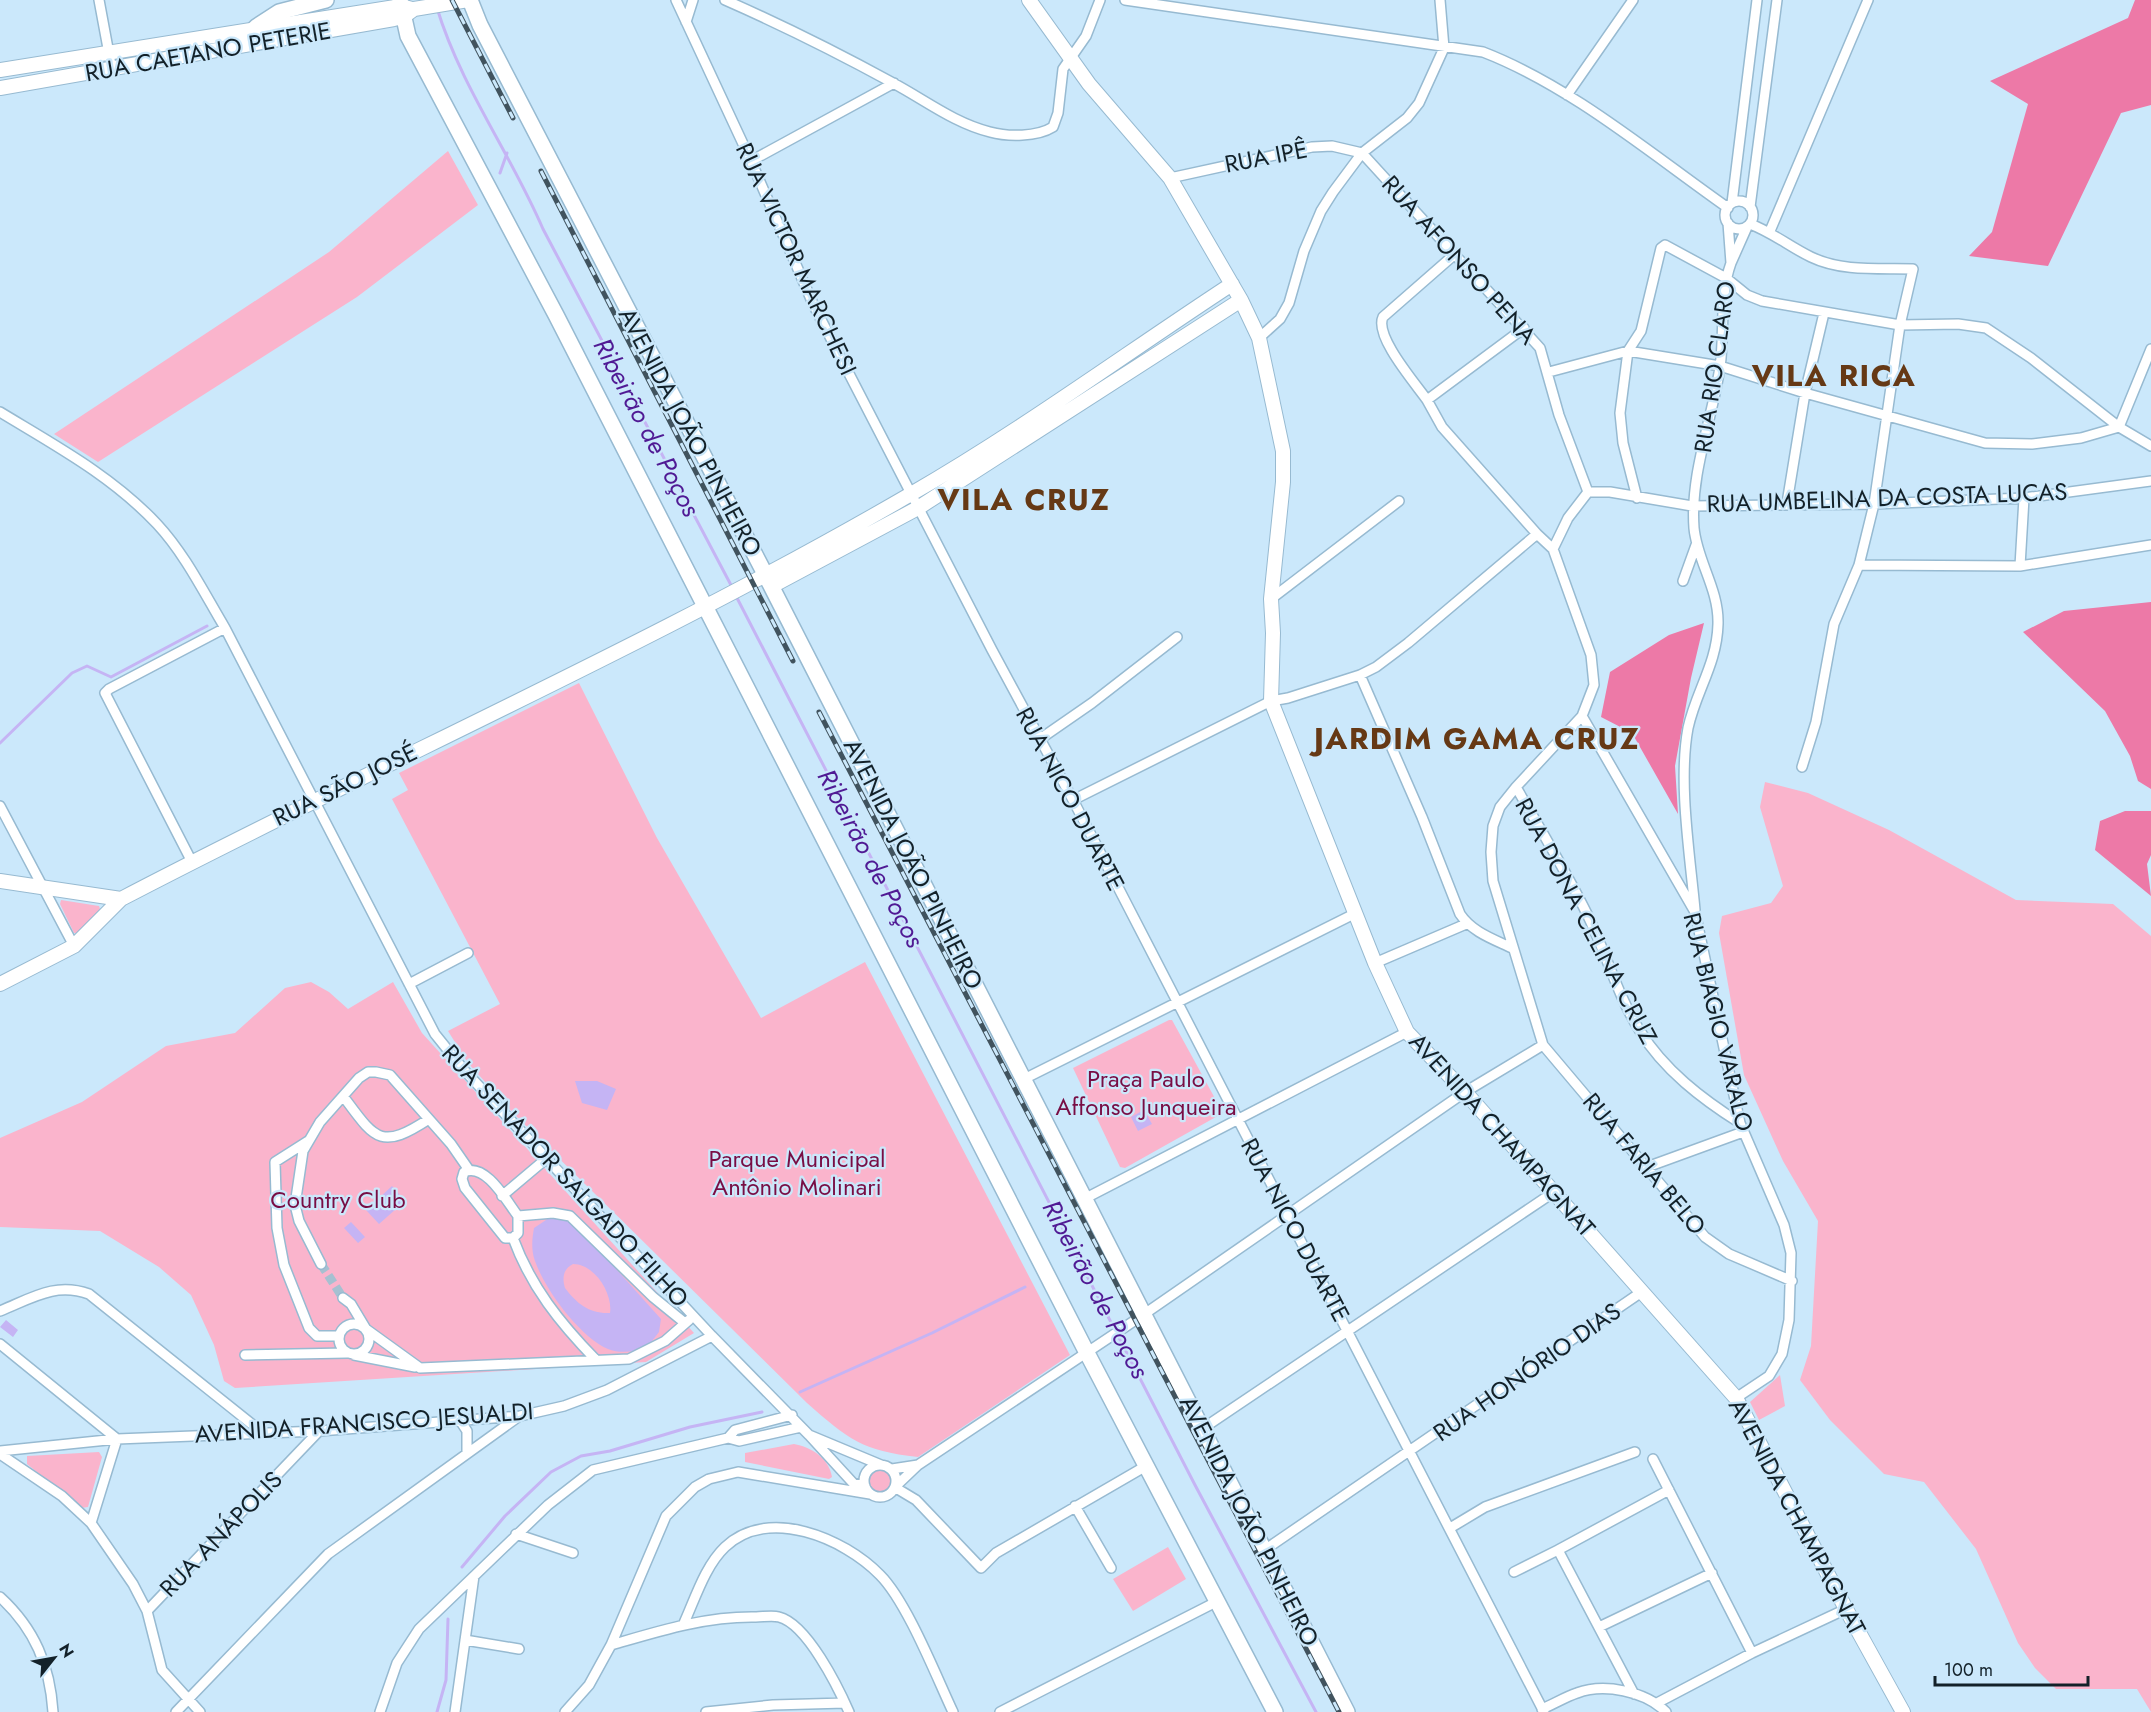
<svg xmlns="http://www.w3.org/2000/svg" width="2151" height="1712" font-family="Jost,sans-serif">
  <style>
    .green { fill: #fab4cc }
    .forest { fill: #ed79a7 }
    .water { fill: #c5b4f4; fill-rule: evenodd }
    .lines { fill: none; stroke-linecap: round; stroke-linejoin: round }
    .stream { stroke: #c5b4f4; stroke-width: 3 }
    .street-tunnel { stroke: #a6c0d1; stroke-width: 9; stroke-dasharray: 9 4.5; stroke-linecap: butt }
    .street-casing { stroke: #97bad1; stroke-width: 12 }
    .secondary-casing { stroke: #97bad1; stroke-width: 16 }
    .primary-casing { stroke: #97bad1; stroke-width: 18 }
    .street { stroke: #fff; stroke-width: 9 }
    .secondary { stroke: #fff; stroke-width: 14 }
    .primary { stroke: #fff; stroke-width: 15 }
    .rail-casing { stroke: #41535e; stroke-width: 5 }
    .rail { stroke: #cbe8fb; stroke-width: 3; stroke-dasharray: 9; stroke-linecap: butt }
    .labels { text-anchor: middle; stroke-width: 4.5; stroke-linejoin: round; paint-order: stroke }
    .street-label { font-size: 24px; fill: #132129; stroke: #cbe8fb }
    .park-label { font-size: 24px; fill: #780d44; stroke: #cbe8fb }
    .water-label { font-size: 26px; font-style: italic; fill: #501a94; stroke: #cbe8fb }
    .district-label { font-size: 30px; font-weight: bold; letter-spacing: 1.5px; fill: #663915; stroke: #cbe8fb }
  </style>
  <rect width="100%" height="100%" fill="#cbe8fb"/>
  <path class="green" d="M448,151L478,205L357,297L98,462L54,434L329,252Z
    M579,683L657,838L761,1018L865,962L1070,1355L918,1457C862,1451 848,1439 807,1403L514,1114L468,1063L448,1031L500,1004L392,799L408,790L399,773Z
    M1765,782L1808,793L1889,830L2016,900L2113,904L2151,936V1712L2137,1689H2056L2035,1668L2018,1643L1976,1549L1924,1482L1884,1474L1830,1420L1800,1380L1811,1346L1818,1221L1783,1161L1744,1075L1719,933L1722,916L1771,903L1783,886L1760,807Z
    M61,900L99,906L100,909L78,933H74L60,904Z
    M311,982L329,992L348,1009L393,982L422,1033L694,1333L646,1362L235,1388L224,1381L214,1345L191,1295L159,1267L100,1231L0,1227V1138L82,1102L166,1046L235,1033L285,988Z
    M1169,1020H1172L1223,1113L1125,1168L1120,1167L1073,1068Z
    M1780,1375L1785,1406L1759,1420L1750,1402Z
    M794,1444C811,1447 829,1458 832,1477L829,1479L745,1462V1453Z
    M99,1452L102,1457L88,1507L81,1508L27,1464V1456Z
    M869 1481a11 11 0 1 1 22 0a11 11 0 1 1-22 0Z
    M1168,1547L1186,1579L1133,1611L1113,1579Z"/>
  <path class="forest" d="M2135,0H2151V105L2121,113L2048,266L1969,256L1992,232L2028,104L1990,81L2128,18Z
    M2151,602V789L2138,781L2130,756L2105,711L2023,632L2064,611Z
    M1704,623L1691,678L1675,766L1678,814L1632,733L1601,717L1610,672L1669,635Z
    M2125,811H2151V855L2147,864L2151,896L2095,850L2100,821Z"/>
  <path class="water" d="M575,1081H597L616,1089L607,1110L582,1103Z
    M1144,1110L1152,1124L1138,1131L1131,1117Z
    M392,1186L405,1201L379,1224L366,1210Z
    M549,1218L572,1220L661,1319L659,1332L645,1350C634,1351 619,1354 608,1349C580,1337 545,1290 535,1261C531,1250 532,1239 534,1228ZM573,1264C595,1264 613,1294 610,1313C590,1314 577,1304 565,1288C562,1278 563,1269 573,1264Z
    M351,1222L365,1237L358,1243L344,1228Z
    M6,1320L18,1330L13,1337L0,1327Z"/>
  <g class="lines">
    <path class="stream" d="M437,8C461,87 511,154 543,229L732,587
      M500,173L507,153
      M736,596L1195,1485L1316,1712
      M0,743L72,673L87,666L111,677L207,626
      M800,1392L932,1333L1025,1287
      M462,1567L505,1516L551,1472L581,1456L610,1451L690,1427L762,1412
      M437,1712L446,1680L448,1619"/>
    <path class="street-tunnel" d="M321,1264L343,1298"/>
    <g class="street-casing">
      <path id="street" d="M99,0L112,70
        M676,0L751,161L814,306L992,650L1073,800L1544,1712
        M725,0C782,25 838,53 893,83C925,100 954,123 990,132C1008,137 1037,137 1053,127L1058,113L1063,69L1086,36L1100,0
        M1125,0L1483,52C1571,86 1651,154 1728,208
        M686,22L693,0
        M1567,95L1633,0
        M751,161L894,83
        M1170,178L1312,147L1332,146L1362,153L1540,348L1559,415L1588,492
        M1725 215a14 14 0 1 1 28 0a14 14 0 1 1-28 0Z
        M1732,203L1757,0
        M1750,207L1777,0
        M1728,223L1731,263L1747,227
        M1750,224C1772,232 1790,247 1811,257C1842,272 1880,268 1913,269L1900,325L1874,504L1859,565L1834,624L1816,722L1802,767
        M1770,231L1868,0
        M1524,328L1427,400L1442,427L1537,534L1553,549
        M1259,338L1280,319L1289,303L1304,251L1321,211L1333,192L1362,153L1407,118L1419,103L1444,48L1440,0
        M1549,372L1628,351L1720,366L1805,393L1985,443L2032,444L2081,438L2119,427L2151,349
        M1427,400C1415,383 1374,336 1383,317L1455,254
        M0,412C56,446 112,476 157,524C185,554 204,593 225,628L435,1034L464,1070L712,1336L809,1435
        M1637,498L1623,443L1620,413L1628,351L1641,331L1661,248L1665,245L1726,278L1747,295L1762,301L1900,325L1958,324L1986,328L2031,358L2119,427L2151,446
        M1787,503L1805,393L1824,313
        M1859,565L2020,566L2151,545
        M2020,566L2024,498
        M1683,581L1696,545
        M1271,599L1399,501
        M1360,675L1422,817L1460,914C1472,932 1493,939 1512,948
        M1582,716L1695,912L1740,1123L1784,1225L1791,1253L1789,1320L1782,1354L1769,1376L1736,1398
        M1040,739L1092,703L1177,637
        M1516,787C1540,829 1566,871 1587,914C1606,952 1617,995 1640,1031C1664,1070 1702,1099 1740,1123
        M1073,800L1271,701L1288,698L1360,675L1376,667L1408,643L1537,534
        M0,806L74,946
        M192,862L105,693L109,689L225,628
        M1695,910C1690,855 1678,782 1688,728C1696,691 1717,664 1718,624C1719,589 1697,561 1694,528C1690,474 1712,420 1720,367C1725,333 1719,296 1731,263
        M1375,963L1466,924
        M409,984L468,953
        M1024,1079L1356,913
        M343,1096C375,1139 380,1151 429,1119
        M308,1141L275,1162L277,1228L284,1265L309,1328L317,1336H339
        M1647,1167L1743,1132
        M502,1196L547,1158
        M1084,1199L1407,1032
        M518,1216V1233L513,1238H505L465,1188L462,1179L464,1172C486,1162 507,1202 518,1216L553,1213L570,1216L653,1297L685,1323
        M513,1238C531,1287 560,1323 596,1360
        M321,1264L299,1221L295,1205L303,1151L320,1122L359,1078L368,1072H376L390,1075L451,1144L469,1170
        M1792,1281L1729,1254L1705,1237L1543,1045L1493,881L1491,852L1493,826L1500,807L1516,787L1582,716L1594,685L1591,655L1553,549L1568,518L1588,492H1610L1692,506L1874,504L2024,498L2151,481
        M343,1298L351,1304L366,1329L420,1368L629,1359L665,1341L689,1320
        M0,1311C32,1298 55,1282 89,1294L263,1433
        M339 1339a15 15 0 1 1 30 0a15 15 0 1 1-30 0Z
        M0,1344L117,1439L91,1523
        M245,1355L347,1353
        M354,1355L415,1367
        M792,1415L735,1430L728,1438L739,1441L801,1427
        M459,1419L467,1431V1452
        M1202,1429L1554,1192
        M0,1451L117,1439L319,1431L520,1416L564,1406L607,1390L712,1336
        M0,1454L62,1496L91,1523L133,1584L147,1611L162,1670L200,1712
        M1653,1459L1752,1653
        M864 1481a16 16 0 1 1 32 0a16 16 0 1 1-32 0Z
        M918,1465L1143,1315L1465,1092L1543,1045
        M892,1469L918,1465L897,1485
        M865,1486L853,1483L809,1435L881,1465
        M896,1488L916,1500L981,1568L996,1553L1146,1466
        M1075,1506L1111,1568
        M1450,1528L1485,1507L1635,1452
        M516,1534L573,1553
        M1558,1550L1669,1490
        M1263,1551L1643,1291
        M1514,1572L1558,1550L1634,1694
        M0,1597C35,1629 50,1666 53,1712
        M147,1611L319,1431
        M684,1623C695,1599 705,1566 725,1547C768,1506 844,1538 880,1575C907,1602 936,1676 953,1712
        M1599,1627L1712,1573
        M465,1640L519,1649
        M611,1645C659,1631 706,1616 756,1617C763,1617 772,1615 779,1617C807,1624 838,1687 849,1712
        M1657,1703L1752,1653L1846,1609
        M1542,1709C1554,1704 1565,1697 1577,1693C1604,1683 1645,1691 1666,1712
        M176,1712L328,1554L518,1417
        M380,1712L397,1663L419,1629L548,1505L593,1470L728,1438
        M455,1712L474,1576
        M565,1712L589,1685L611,1645L666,1516L695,1487L709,1479L738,1472L870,1494
        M706,1712L773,1705L845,1703
        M1000,1712L1218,1601"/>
    </g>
    <g class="secondary-casing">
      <path id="secondary" d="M1029,0L1089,84L1170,178L1241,300L1259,338L1283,451V482L1271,599L1273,633L1271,701L1375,963L1407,1032L1465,1092L1736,1398L1846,1609L1903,1712
        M0,70L401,6L412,9
        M0,88L394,19L403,17L414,9L468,0
        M772,586L918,508L1241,300
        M0,881L121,899
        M0,984L74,946L121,899C383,762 655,643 911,494C1022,430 1125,354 1232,284"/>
    </g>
    <g class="primary-casing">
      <path id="primary" d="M400,0L408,36L556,315L1086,1351L1275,1712
        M470,0L480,25L765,574L1347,1712
        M256,27L279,12L326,0"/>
    </g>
    <use href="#street" class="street"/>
    <use href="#secondary" class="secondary"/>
    <use href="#primary" class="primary"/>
    <g class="rail-casing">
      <path id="rail" d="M452,0L513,118
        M541,171L793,661
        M819,712L1339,1712"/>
    </g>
    <use href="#rail" class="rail"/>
  </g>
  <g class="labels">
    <g class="street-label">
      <text transform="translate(208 52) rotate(-10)" y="8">RUA CAETANO PETERIE</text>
      <text transform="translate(1266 157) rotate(-11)" y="8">RUA IPÊ</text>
      <text transform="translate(796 259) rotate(65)" y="8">RUA VICTOR MARCHESI</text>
      <text transform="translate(1459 260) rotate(48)" y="8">RUA AFONSO PENA</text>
      <text transform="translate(1715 367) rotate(-82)" y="8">RUA RIO CLARO</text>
      <text transform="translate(690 432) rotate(62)" y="8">AVENIDA JOÃO PINHEIRO</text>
      <text transform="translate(1887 498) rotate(-2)" y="8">RUA UMBELINA DA COSTA LUCAS</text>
      <text transform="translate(345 785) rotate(-26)" y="8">RUA SÃO JOSÉ</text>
      <text transform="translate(1070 799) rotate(62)" y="8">RUA NICO DUARTE</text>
      <text transform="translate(913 864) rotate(63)" y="8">AVENIDA JOÃO PINHEIRO</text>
      <text transform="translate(1586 921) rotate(62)" y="8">RUA DONA CELINA CRUZ</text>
      <text transform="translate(1718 1022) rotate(76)" y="8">RUA BIAGIO VARALO</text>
      <text transform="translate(1502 1135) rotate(48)" y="8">AVENIDA CHAMPAGNAT</text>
      <text transform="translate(1644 1164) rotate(50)" y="8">RUA FARIA BELO</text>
      <text transform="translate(565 1176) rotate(47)" y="8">RUA SENADOR SALGADO FILHO</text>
      <text transform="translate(1295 1230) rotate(62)" y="8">RUA NICO DUARTE</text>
      <text transform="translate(1527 1372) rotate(-35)" y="8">RUA HONÓRIO DIAS</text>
      <text transform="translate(364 1423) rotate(-4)" y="8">AVENIDA FRANCISCO JESUALDI</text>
      <text transform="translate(1797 1517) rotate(62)" y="8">AVENIDA CHAMPAGNAT</text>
      <text transform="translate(1249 1521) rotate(63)" y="8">AVENIDA JOÃO PINHEIRO</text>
      <text transform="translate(221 1534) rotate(-46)" y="8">RUA ANÁPOLIS</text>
    </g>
    <g class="park-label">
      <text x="1146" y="1087">Praça Paulo<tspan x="1146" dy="28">Affonso Junqueira</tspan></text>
      <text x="797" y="1167">Parque Municipal<tspan x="797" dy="28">Antônio Molinari</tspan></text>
      <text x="338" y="1208">Country Club</text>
    </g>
    <g class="water-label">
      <text transform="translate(647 427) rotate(62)" y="9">Ribeirão de Poços</text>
      <text transform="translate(871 858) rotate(62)" y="9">Ribeirão de Poços</text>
      <text transform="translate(1096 1289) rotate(62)" y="9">Ribeirão de Poços</text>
    </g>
    <g class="district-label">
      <text x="1834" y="386">VILA RICA</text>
      <text x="1024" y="510">VILA CRUZ</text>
      <text x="1477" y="749">JARDIM GAMA CRUZ</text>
    </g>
  </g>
  <g transform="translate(54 1658) rotate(59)" stroke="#cbe8fb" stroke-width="4.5" paint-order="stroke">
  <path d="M0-4.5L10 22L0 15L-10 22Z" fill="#132129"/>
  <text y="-9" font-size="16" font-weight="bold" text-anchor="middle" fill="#132129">N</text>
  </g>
  <path d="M1935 1676v9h153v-9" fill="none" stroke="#132129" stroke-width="3"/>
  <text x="1944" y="1676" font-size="18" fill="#132129" stroke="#cbe8fb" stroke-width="4.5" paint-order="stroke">100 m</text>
</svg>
